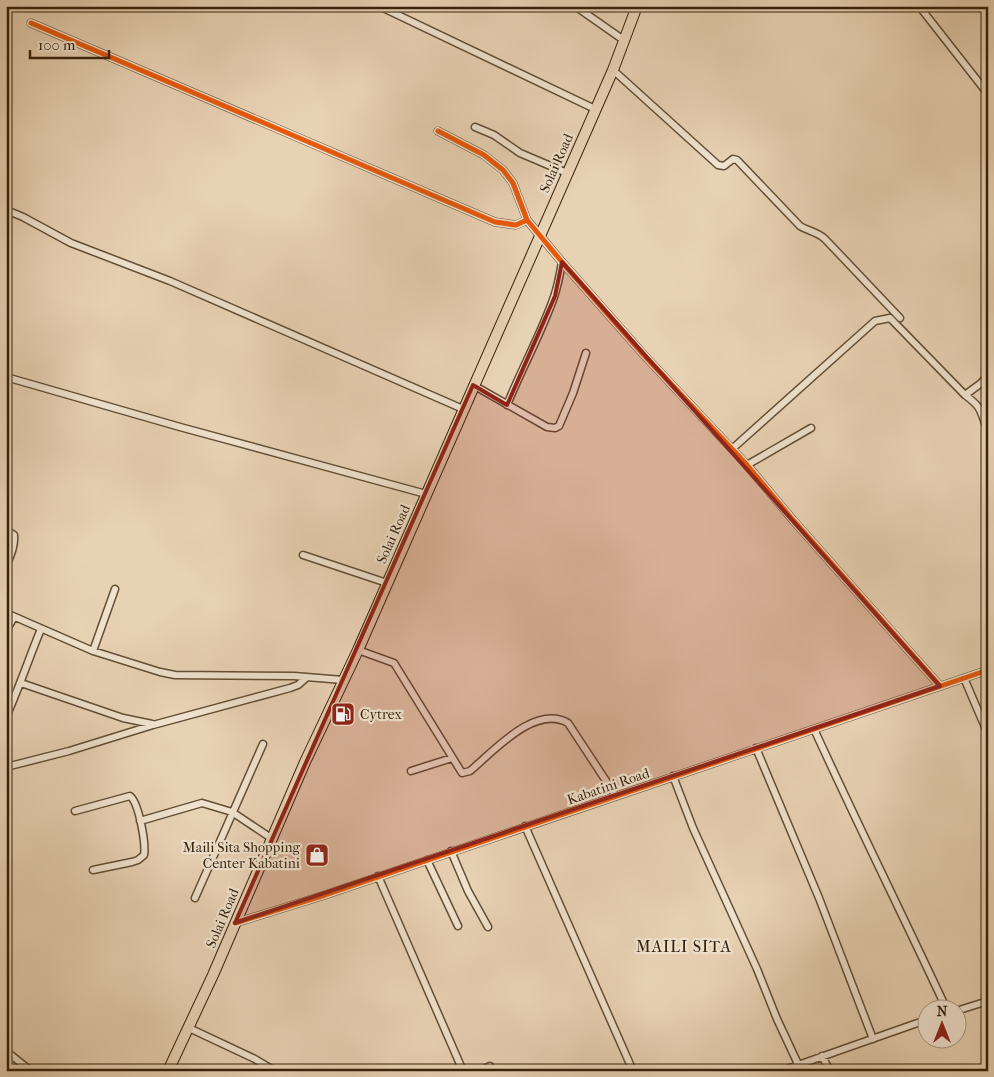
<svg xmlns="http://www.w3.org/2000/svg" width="994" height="1077" font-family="'IM FELL French Canon',serif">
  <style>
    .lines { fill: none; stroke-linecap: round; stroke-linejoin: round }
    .minor-casing { stroke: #624e35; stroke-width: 9 }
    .highway-casing { stroke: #35220b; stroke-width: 12 }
    .minor { stroke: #f0e2ce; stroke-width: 6 }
    .highway { stroke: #e8d2b4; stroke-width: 10 }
    .cycleway-casing { stroke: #f0e2ce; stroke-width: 8 }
    .cycleway { stroke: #e8590c; stroke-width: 5 }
    .marked { fill: #8f2418; fill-opacity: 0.2; stroke: #8f2418; stroke-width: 4; stroke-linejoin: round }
    .labels { text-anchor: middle; stroke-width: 4.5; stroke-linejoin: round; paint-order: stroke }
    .street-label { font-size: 14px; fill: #35220b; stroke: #f0e2ce }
    .poi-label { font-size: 14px; fill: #35220b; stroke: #f0e2ce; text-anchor: start }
    .quarter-label { font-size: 16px; letter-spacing: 1px; fill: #35220b; stroke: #f0e2ce }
  </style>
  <rect width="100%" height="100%" fill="#e8d2b4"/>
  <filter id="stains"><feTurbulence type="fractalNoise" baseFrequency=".004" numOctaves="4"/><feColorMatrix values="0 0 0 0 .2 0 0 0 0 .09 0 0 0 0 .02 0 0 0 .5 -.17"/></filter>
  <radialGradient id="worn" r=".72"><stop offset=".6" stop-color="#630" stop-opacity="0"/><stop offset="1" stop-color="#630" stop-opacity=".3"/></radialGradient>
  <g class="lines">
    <g class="minor-casing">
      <path id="minor" d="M379,6L595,109
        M575,6L625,41
        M919,6L988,94
        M31,23L495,222L516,225L527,220
        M613,70L718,165L724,166L733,159L737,160L800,226C808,231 818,232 825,239L900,318
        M475,127L494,135L520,153L567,173
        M438,131L484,155L503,170L513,183L527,220L562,262L644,355L747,465L793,520L940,686
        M6,210L23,217L71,243L170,281L463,409
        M6,377L180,427L426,494
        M473,385L547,427L555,428L559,426L573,393L586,353
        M965,395L980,384L988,376
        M507,405C522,368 541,334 554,297C558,285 560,274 562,262
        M732,449L875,321L890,318L965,395C984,409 979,411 988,430
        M747,465L811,428
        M6,530L14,535C15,547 10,556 6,567
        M303,555L387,583
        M6,613L93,651L160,672L175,675L294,676L343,680
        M6,631L14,617
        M358,650L394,663L462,773L470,771C494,751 535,704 568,723L616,796
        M93,651L115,589
        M964,678L988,734
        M21,683L123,718L152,724
        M6,717C19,688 29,658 41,629
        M814,729C857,823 903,916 947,1010
        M756,748L819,898L873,1039
        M6,767L69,751L153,725L290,688L298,685L306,678
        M411,771L452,758
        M673,776L693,828L757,969L777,1019L798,1064
        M75,811L130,796C139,803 146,844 144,855L138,860L132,862L93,870
        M140,821L202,803L232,812L271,838
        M525,826L633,1071
        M451,851L468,891L488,927
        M427,860L458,926
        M378,876L463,1071
        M195,898L263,744
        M235,923L325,895L988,670
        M956,1011L988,1001
        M189,1028L255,1059L275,1071
        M6,1051L31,1071
        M822,1056L830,1071
        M480,1071L490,1066
        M781,1071L926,1020"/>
    </g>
    <g class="highway-casing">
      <path id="highway" d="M168,1071L213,975L305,762L358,650L613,70L637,6"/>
    </g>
    <use href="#minor" class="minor"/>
    <use href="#highway" class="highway"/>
    <g class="cycleway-casing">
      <path id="cycleway" d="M31,23L495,222L516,225L527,220
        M438,131L484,155L503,170L513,183L527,220L562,262L644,355L747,465L793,520L940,686
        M235,923L325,895L988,670"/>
    </g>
    <use href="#cycleway" class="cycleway"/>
  </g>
  <path class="marked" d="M562,262L940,686L235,923L473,385L507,405L555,296Z"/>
  <defs>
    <g id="fuel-square" transform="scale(1.25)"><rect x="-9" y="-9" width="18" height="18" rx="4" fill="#8f2418" stroke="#f0e2ce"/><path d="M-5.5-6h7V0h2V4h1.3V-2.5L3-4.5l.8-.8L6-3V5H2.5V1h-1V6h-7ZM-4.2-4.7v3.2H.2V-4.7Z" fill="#fff"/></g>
    <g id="shop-square" transform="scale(1.25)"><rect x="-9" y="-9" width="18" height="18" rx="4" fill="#8f2418" stroke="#f0e2ce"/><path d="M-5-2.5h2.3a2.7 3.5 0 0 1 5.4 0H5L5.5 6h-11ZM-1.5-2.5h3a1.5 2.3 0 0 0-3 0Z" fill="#fff"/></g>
  </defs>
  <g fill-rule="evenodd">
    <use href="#fuel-square" x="343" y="714"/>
    <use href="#shop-square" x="317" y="855"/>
  </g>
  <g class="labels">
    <g class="street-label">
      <text transform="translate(556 163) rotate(-66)" y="5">Solai Road</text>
      <text transform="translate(393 534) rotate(-66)" y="5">Solai Road</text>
      <text transform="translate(608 786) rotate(-19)" y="5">Kabatini Road</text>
      <text transform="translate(222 918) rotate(-67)" y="5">Solai Road</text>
    </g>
    <g class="poi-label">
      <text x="360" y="719">Cytrex</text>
      <text x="300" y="852" text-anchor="end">Maili Sita Shopping<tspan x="300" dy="16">Center Kabatini</tspan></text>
    </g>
    <g class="quarter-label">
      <text x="684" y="952">MAILI SITA</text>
    </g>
  </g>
  <rect width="994" height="1077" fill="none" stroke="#e8d2b4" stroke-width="25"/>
  <rect x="8" y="8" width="979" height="1062" fill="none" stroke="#35220b" stroke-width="2.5"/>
  <rect x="12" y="12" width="969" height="1052" fill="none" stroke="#35220b"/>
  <g transform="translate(942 1024)"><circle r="24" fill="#f0e2ce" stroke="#a59580"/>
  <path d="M0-4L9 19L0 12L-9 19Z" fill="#8f2418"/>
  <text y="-8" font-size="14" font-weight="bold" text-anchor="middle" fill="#35220b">N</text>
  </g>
  <path d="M30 50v8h79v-8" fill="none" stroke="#35220b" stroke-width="2.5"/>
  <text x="38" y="50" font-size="15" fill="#35220b" stroke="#f0e2ce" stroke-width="4" paint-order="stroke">100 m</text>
  <rect width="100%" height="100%" filter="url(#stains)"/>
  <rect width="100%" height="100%" fill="url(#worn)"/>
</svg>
